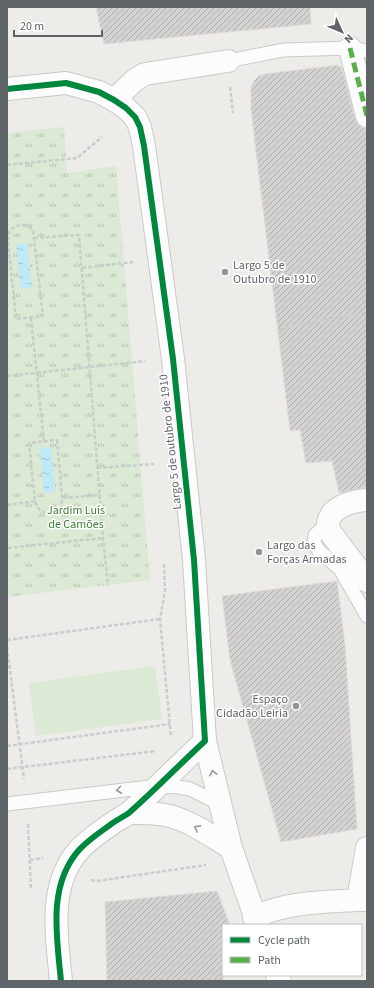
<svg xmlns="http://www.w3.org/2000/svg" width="374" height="988" font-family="'Source Sans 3',sans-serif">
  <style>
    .green { fill: #dbe9d5 }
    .park { fill: url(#park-tufts) }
    .water { fill: url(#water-ripples) }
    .building { fill: url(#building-hatch); stroke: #dedbd8 }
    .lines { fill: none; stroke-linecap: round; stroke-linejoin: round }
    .lane-casing { stroke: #cacaca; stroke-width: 15 }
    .street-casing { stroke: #cacaca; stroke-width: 24 }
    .secondary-casing { stroke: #c8c9c8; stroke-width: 24 }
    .path { stroke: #c8ceca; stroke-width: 2.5; stroke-dasharray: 4 2; stroke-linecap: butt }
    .lane { stroke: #fcfcfc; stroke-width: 13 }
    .street { stroke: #fcfcfc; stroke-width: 22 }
    .secondary { stroke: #fcfcfc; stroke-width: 22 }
    .quiet { stroke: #59b04a; stroke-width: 5; stroke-dasharray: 10 5; stroke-linecap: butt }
    .cycleway-casing { stroke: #fff; stroke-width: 8 }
    .cycleway { stroke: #00873e; stroke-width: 6 }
    .oneway { stroke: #95999b }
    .poi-dot { fill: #909494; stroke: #fff; stroke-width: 1.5 }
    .labels { text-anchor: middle; stroke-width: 3; stroke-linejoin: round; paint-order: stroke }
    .poi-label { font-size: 12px; fill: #5e6467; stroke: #fff; text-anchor: start }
    .street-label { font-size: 12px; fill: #5e6467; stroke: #fff }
    .park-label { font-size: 12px; fill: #3e8134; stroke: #fff }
  </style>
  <defs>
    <pattern id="park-tufts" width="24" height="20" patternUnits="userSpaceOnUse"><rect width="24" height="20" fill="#dbe9d5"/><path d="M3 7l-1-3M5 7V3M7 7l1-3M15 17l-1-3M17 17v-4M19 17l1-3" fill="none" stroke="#b5c0b1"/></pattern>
    <pattern id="water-ripples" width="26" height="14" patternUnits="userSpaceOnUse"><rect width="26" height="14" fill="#beeaf8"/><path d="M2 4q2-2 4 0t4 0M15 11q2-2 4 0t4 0" fill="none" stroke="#9ec1cd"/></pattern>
    <pattern id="building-hatch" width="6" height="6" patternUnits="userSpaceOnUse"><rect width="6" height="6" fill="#d5d3d2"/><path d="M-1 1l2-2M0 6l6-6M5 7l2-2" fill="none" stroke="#b0afae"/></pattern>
  </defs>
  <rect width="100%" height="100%" fill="#eeece9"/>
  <path class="green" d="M155,666L162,719L36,736L29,683Z"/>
  <path class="park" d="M64,127L67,173L116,166L150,580L7,597V133Z"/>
  <path class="water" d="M27,243L32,287L21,289L16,245Z
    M51,447L55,491L44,493L40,448Z"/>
  <path class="building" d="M96,7H310L311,24L104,44Z
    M338,65L342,68L355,119L358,125L363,128H367V487L339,493L332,461L306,463L300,430L290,431L251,110V87L254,81L259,76L265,74Z
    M337,581L345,645L357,829L281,842L230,660L222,596Z
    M217,891L230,925H223V981H107L105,902Z"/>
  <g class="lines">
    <g class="lane-casing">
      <path id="lane" d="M228,61L283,50L350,48L367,51
        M328,523L315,535L314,543L319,551L340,569L367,616
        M7,804L158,786L178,787L190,789L220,804"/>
    </g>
    <g class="street-casing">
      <path id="street" d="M350,48L367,116
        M114,100L135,80L145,74L228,61
        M367,500C353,501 331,506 328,523C328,525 329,529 330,532L367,581
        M358,900L367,848
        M254,917C288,902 322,902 358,900H367"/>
    </g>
    <g class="secondary-casing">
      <path id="secondary" d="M7,89L66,83L99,92L114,100L126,108L135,117L140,127L144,146L173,359L194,560L205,741L231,848L258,925
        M129,813C142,813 156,812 170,816C192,822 211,836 231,848
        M277,975L280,981
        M61,981C57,938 47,886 79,850C87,841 100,832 110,825C116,820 124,817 130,812C156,789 180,764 205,741"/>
    </g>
    <path class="path" d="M230,87L233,113
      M7,165L77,158L102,137
      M23,225L29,227L33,230L43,316L16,319L8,241L9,232L15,226Z
      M34,238L79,235L103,538L108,586
      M82,268L133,262
      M31,318L44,442
      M278,329L367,312
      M7,376L145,361
      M57,440L62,498C62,501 62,506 60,508C58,511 55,512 51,512C42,514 38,510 35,501L29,443Z
      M97,468L154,464
      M63,498L100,495
      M7,505L35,501
      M8,548L103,538
      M164,564L165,591L160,619L171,737
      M7,640L160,619
      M7,647L24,779
      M7,746L170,724
      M7,769L156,751
      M28,824L31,889
      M30,860L43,858
      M91,880L97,881L206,865"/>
    <use href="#lane" class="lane"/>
    <use href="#street" class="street"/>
    <use href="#secondary" class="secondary"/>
    <path class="quiet" d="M350,48L367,116"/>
    <g class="cycleway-casing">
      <path id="cycleway" d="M7,89L66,83L99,92L114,100L126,108L135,117L140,127L144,146L173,359L194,560L205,741C180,764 156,789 130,812C124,817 116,820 110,825C100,832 87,841 79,850C47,886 57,938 61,981"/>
    </g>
    <use href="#cycleway" class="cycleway"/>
  </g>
  <defs><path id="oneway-chevron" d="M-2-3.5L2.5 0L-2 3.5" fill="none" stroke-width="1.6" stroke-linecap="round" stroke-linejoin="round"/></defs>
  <g class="oneway">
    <use href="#oneway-chevron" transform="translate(213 773) rotate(-103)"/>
    <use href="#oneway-chevron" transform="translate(119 790) rotate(173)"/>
    <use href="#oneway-chevron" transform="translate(197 828) rotate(-152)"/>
  </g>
  <g class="poi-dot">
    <circle cx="225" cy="272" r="4"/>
    <circle cx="259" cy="552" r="4"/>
    <circle cx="296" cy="706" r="4"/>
  </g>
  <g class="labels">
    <g class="poi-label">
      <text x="233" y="269">Largo 5 de<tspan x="233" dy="14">Outubro de 1910</tspan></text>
      <text x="267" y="549">Largo das<tspan x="267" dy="14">Forças Armadas</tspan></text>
      <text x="288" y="703" text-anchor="end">Espaço<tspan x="288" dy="14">Cidadão Leiria</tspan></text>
    </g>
    <g class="street-label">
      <text transform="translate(170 442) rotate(-96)" y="4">Largo 5 de outubro de 1910</text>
    </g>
    <g class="park-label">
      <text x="76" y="514">Jardim Luís<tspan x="76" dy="14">de Camões</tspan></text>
    </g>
  </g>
  <rect width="374" height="988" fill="none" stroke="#5e6467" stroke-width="16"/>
  <rect x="222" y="924" width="140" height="52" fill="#ffffff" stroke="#bfc1c2"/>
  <rect x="230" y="937" width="20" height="6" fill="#00873e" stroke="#bfc1c2"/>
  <text x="258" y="944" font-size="12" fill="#5e6467">Cycle path</text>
  <rect x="230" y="957" width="20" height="6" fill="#59b04a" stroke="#bfc1c2"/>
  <text x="258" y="964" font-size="12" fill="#5e6467">Path</text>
  <g transform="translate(342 32) rotate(134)" stroke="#ffffff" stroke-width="3" paint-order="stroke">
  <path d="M0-3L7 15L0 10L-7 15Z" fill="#5e6467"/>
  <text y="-6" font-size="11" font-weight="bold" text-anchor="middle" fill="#5e6467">N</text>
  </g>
  <path d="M14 30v6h88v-6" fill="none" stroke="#5e6467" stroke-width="2"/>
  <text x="20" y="30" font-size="12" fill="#5e6467" stroke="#ffffff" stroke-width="3" paint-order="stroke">20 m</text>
</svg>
